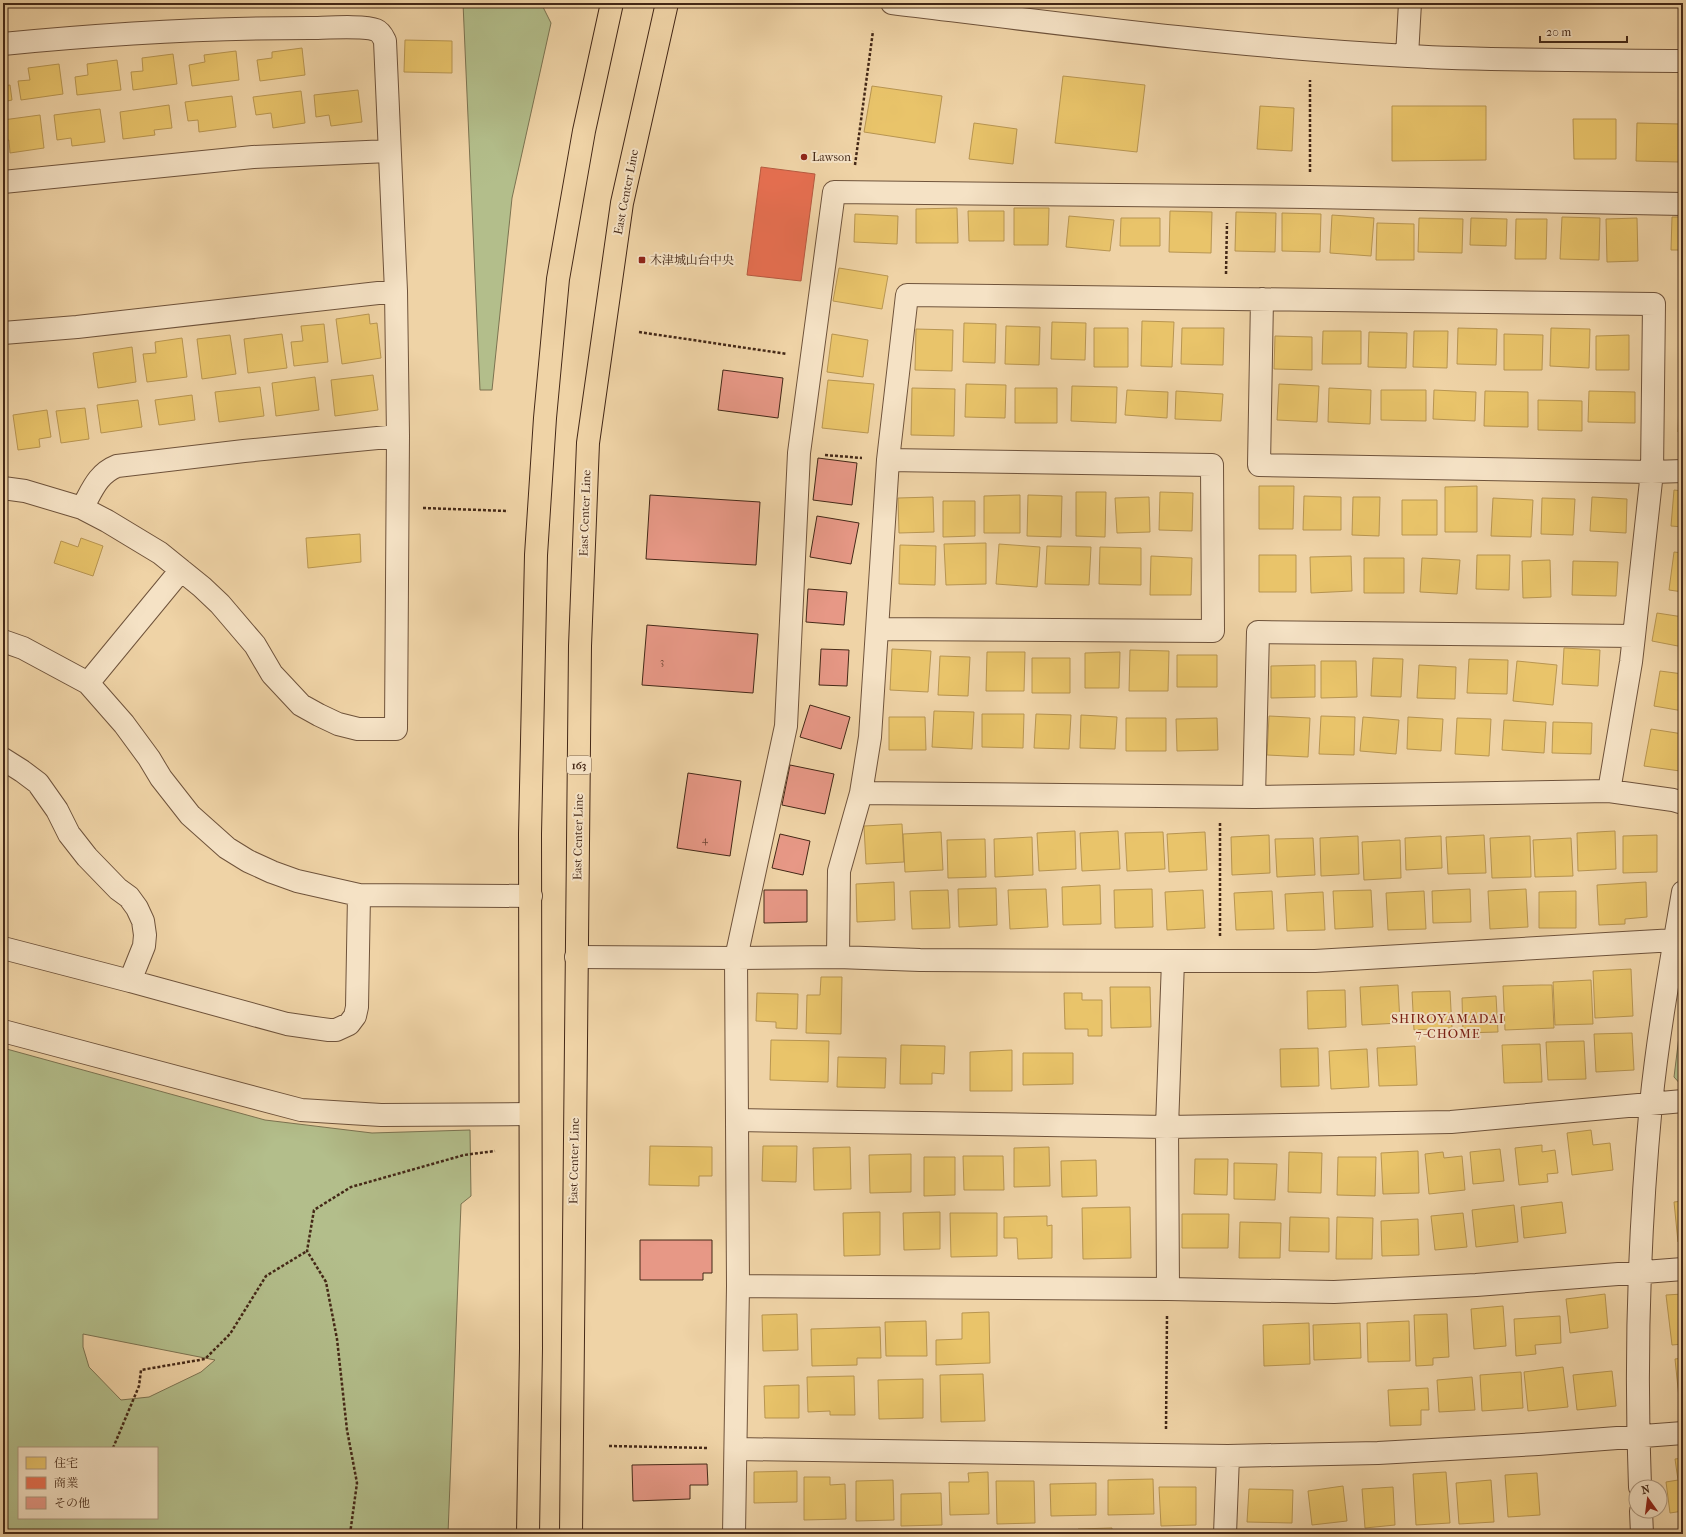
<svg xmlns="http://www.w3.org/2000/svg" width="1686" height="1537" font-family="'IM FELL French Canon','Noto Serif JP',serif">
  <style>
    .green { fill: #b3be8b; stroke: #7c7351; fill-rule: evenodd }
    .homes { fill: #e9c46a; stroke: #b89551 }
    .shops { fill: #e76f51; stroke: #b65a40 }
    .building { fill: #e79886; stroke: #442817 }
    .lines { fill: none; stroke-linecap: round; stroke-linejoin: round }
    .minor-casing { stroke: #6f533b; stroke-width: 24 }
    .highway-casing { stroke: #442817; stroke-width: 24 }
    .path { stroke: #442817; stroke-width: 2.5; stroke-dasharray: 3 2; stroke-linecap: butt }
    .minor { stroke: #f5e2c5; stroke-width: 22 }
    .highway { stroke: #efd3a6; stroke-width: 22 }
    .poi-dot { fill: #8f2418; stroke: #f5e2c5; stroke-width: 1.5 }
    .labels { text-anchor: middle; stroke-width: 4; stroke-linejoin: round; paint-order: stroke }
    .number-label { font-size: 10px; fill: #6d4433 }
    .shield { fill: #f5e2c5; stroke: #79604b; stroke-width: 1 }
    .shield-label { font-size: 11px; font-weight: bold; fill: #442817 }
    .poi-label { font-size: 12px; fill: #442817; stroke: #f5e2c5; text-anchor: start }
    .street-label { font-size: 12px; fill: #442817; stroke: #f5e2c5 }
    .neighbourhood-label { font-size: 13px; letter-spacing: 1px; fill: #7a1f14; stroke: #f5e2c5 }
  </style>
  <rect width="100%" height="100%" fill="#efd3a6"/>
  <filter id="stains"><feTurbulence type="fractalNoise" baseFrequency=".005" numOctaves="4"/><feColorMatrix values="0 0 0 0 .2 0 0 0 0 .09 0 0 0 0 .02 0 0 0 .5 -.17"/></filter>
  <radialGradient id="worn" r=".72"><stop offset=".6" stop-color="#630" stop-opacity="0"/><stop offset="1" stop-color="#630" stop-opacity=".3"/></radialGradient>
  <path class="green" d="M463,3H541L551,23L512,198L492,390H480Z
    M1683,1004V1087L1674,1077Z
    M3,1048L265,1120L372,1133L470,1130L471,1196L461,1204L448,1534H3ZM83,1334L215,1360L201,1372L149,1397L121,1400L89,1367L83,1347ZM19,1448H157V1518H19Z"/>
  <path class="homes" d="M405,40L452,41V73L404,72Z
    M302,48L305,75L260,81L257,60L272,58V52Z
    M236,51L239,80L192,86L189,65L205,62L204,55Z
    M173,54L177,84L133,90L131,72L143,71L142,58Z
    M117,60L121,90L77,95L75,77L88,75L87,64Z
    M59,64L63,94L21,100L18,81L30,80L28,68Z
    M1063,76L1145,85L1137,152L1055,143Z
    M10,85L12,100L3,102V86Z
    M872,86L942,96L935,143L864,132Z
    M358,90L362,122L331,126L329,115L316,117L314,95Z
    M301,91L305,123L273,128L271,113L256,115L253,97Z
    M232,96L236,127L199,132L198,120L188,121L185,102Z
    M169,105L172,128L154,130L155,135L123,139L120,112Z
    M1260,106L1294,108L1292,151L1257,149Z
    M1392,106H1486V160L1392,161Z
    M100,109L105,142L72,146L71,138L57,140L54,115Z
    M40,115L44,148L10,153L9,140L3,141V120Z
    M1573,119H1616V159H1574Z
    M974,123L1017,129L1013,164L969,159Z
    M1637,123L1680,124L1679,162L1636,161Z
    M957,208L958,243H916V209Z
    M1014,208H1049L1048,245H1014Z
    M968,211H1004V241H969Z
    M1170,211L1212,212L1211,253L1169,252Z
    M1236,212L1276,213L1275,252L1235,251Z
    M1282,213L1321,214L1320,252L1282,251Z
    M855,214L898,216L897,244L854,242Z
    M1332,215L1374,218L1371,256L1330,253Z
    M1069,216L1114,220L1110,251L1066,247Z
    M1562,217L1600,218L1599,260L1560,259Z
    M1672,217H1683V250H1671Z
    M1121,218H1160V246H1120Z
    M1419,218L1463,219L1462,253L1418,252Z
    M1471,218L1507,219L1506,246L1470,245Z
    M1637,218L1638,261L1607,262L1606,219Z
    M1516,219H1547L1546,259H1515Z
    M1377,223L1414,224V260H1376Z
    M839,268L888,276L882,309L833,301Z
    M369,314L370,324L377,323L381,358L342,364L336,319Z
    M1142,321L1174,322L1172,367L1141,366Z
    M1052,322L1086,323L1085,360L1051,359Z
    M964,323L996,324L995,363L963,362Z
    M324,324L328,362L294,366L291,342L303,341L301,326Z
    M1006,326L1040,327L1039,365L1005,364Z
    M1094,328H1128V367H1094Z
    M1182,328H1224L1223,365L1181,364Z
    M1458,328L1497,329L1496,365L1457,364Z
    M1551,328L1590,329L1589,368L1550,366Z
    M916,329L953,330L952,371L915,370Z
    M1323,331H1361V364H1322Z
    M1414,331H1448L1447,368L1413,367Z
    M1369,332L1407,333L1406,368L1368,367Z
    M282,334L287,368L248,373L244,339Z
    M832,334L868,340L863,377L827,372Z
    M1504,334L1543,335L1542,370H1504Z
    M230,335L236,374L202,379L197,339Z
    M1629,335V370H1596V336Z
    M1275,336L1312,337V370L1274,369Z
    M182,338L187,377L147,382L143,354L156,353L155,342Z
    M132,347L136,382L98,388L93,353Z
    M373,375L378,410L335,416L331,380Z
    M315,377L319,410L276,416L272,383Z
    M828,380L874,384L868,433L822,428Z
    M966,384L1006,385L1005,418L965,417Z
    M1279,384L1319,386L1317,422L1277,420Z
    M1072,386L1117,387L1116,423L1071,421Z
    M260,387L264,416L219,422L215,392Z
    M912,388L955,389L954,436L911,435Z
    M1015,388H1057V423H1015Z
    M1329,388L1371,390L1370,424L1328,422Z
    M1127,390L1168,392L1167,418L1125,415Z
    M1381,390H1426V421L1381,420Z
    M1434,390L1476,392L1475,421L1433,419Z
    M1176,391L1223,394L1221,421L1175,419Z
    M1485,391L1528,392V427L1484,426Z
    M1589,391L1635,392V423L1588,422Z
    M192,395L195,420L159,425L155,400Z
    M138,400L142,427L101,433L97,405Z
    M1538,400L1582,401V431L1538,430Z
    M1679,400H1683V432H1678Z
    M85,408L89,439L61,443L56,411Z
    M47,410L51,437L39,439L40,447L18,450L13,415Z
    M1259,486H1294L1293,529H1259Z
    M1477,486V532H1445V487Z
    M1674,490L1683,491V527L1671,526Z
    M1076,492H1106L1105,537L1076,536Z
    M1160,492L1193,493L1192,531L1159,530Z
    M1020,495V533H984V496Z
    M1028,495L1062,496L1061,537L1027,536Z
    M1304,496L1341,497V530H1303Z
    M933,497L934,532L899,533L898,498Z
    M1149,497L1150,532L1117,533L1115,498Z
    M1353,497H1380L1379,536L1352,535Z
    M1592,497L1627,499L1626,533L1590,531Z
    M1493,498L1533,500L1531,537L1491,536Z
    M1542,498L1575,499L1573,535L1541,534Z
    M1402,500H1437V535H1402Z
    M943,501H975V536L943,537Z
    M360,534L361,562L308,568L306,538Z
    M81,538L103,546L93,576L54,563L61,541L78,547Z
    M986,543V584L946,585L944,544Z
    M999,544L1040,547L1037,587L996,584Z
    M900,545L936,546L935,585L899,584Z
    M1047,546L1091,547L1089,585L1045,584Z
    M1100,547L1141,548V585L1099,584Z
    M1674,552L1683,553V592L1669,590Z
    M1259,555H1296V592H1259Z
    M1477,555H1510L1509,590L1476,589Z
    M1151,556L1192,558L1191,595H1150Z
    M1351,556L1352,591L1311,593L1310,557Z
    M1364,558H1404V593H1364Z
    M1422,558L1460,560L1457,594L1420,592Z
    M1550,560L1551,597L1523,598L1522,561Z
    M1573,561L1618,562L1616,596L1572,595Z
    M1657,613L1683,617V647L1652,641Z
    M1564,648L1600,650L1598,686L1562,684Z
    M892,649L931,651L928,692L890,690Z
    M1130,650L1169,651L1168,691H1129Z
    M987,652H1025L1024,691H986Z
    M1120,652L1119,688H1085V653Z
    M1177,655H1217V687H1177Z
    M940,656L970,657L968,696L938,695Z
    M1032,658H1070V693H1032Z
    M1373,658L1403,659L1401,697L1371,696Z
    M1469,659L1508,660L1507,694L1467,693Z
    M1321,661H1356L1357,697L1321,698Z
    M1517,661L1557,665L1553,705L1513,701Z
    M1315,665V697L1271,698V666Z
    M1419,665L1456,667L1455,699L1417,698Z
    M1660,671L1683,674V711L1654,706Z
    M934,711L974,712L972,749L932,747Z
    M982,714H1024L1023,748L982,747Z
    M1036,714L1071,715L1069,749L1034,748Z
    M1081,715L1117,717L1115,749L1080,748Z
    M1269,716L1310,718L1308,757L1267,755Z
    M1321,716L1355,717L1354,755L1319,754Z
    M889,717H925L926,750H889Z
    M1363,717L1399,720L1396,754L1360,751Z
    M1408,717L1443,719L1441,751L1407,749Z
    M1126,718H1166V751H1126Z
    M1217,718L1218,750L1177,751L1176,719Z
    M1457,718L1491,719L1489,756L1455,754Z
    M1504,720L1546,722L1544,753L1502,750Z
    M1553,722L1592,723L1591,754L1552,753Z
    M1651,729L1683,734V756L1680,771L1644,766Z
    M902,824L904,862L866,864L864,826Z
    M1075,831L1076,869L1039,871L1037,833Z
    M1118,831L1120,869L1082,871L1080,833Z
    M1615,831L1616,869L1578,871L1577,833Z
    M941,832L943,870L905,872L903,834Z
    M1163,832L1165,869L1127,871L1125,833Z
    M1205,832L1207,870L1169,872L1167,834Z
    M1269,835L1270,873L1232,875L1231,837Z
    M1484,835L1486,873L1448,874L1446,837Z
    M1657,835V872L1623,873V836Z
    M1358,836L1359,874L1321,876L1320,838Z
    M1441,836L1442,868L1406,870L1405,838Z
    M1530,836L1531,877L1492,878L1490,838Z
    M1032,837L1033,875L995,877L994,839Z
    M1313,838L1315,875L1277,877L1275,839Z
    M1571,838L1573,876L1535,877L1533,840Z
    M985,839L986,877L948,878L947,840Z
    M1400,840L1401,878L1364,880L1362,842Z
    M894,882L895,920L857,922L856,884Z
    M1646,882L1647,917L1625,919V924L1599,925L1597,885Z
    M1100,885L1101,924L1063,925L1062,887Z
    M996,888L997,925L959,927L958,889Z
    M1046,889L1048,927L1010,929L1008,890Z
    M1152,889L1153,927L1115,928L1114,890Z
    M1470,889L1471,922L1433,923L1432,891Z
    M1526,889L1528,927L1490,929L1488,891Z
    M948,890L950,928L912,929L910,891Z
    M1203,890L1205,928L1167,930L1165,892Z
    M1371,890L1373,927L1335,929L1333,891Z
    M1272,891L1274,929L1236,930L1234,893Z
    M1424,891L1426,929L1388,930L1386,893Z
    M1576,891V928H1539V892Z
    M1323,892L1325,930L1287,931L1285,894Z
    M1631,969L1633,1016L1595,1018L1593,971Z
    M821,977H842L841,1034L806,1033L807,995H820Z
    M1591,980L1593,1024L1555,1025L1553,982Z
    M1398,985L1400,1023L1362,1025L1360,987Z
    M1541,985H1552L1554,1028L1505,1030L1503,986Z
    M1110,987H1150L1151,1027L1111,1028Z
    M1345,990L1346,1027L1308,1029L1307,991Z
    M1450,991L1452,1028L1414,1030L1412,992Z
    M757,993L798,994L797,1029L776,1028V1022L756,1021Z
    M1064,993H1082V1000H1102V1036H1088V1029H1065Z
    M1496,996L1498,1032L1463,1033L1462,998Z
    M1632,1033L1634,1070L1596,1072L1594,1034Z
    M771,1040L829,1041L828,1082L770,1080Z
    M1584,1041L1586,1079L1548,1080L1546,1042Z
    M1540,1044L1542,1082L1504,1083L1502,1045Z
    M901,1045L945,1046L944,1074L932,1073V1084H900Z
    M1415,1046L1417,1085L1379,1086L1377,1048Z
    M1318,1048L1319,1086L1281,1087L1280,1049Z
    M1367,1049L1369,1087L1331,1089L1329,1051Z
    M1012,1050V1091H970V1052Z
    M1023,1053H1073V1084L1023,1085Z
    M838,1057L886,1058L885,1088L837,1087Z
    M1591,1130L1593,1145L1610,1143L1613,1170L1572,1175L1567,1133Z
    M1542,1145V1152L1555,1150L1558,1173L1547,1174L1548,1182L1519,1185L1515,1148Z
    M650,1146L712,1147V1176H699V1186L649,1185Z
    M763,1146H797L796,1182L762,1181Z
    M850,1147L851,1189L814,1190L813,1148Z
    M1049,1147L1050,1186L1014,1187V1148Z
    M1500,1149L1504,1181L1473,1184L1470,1152Z
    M1418,1151L1419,1193L1383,1194L1381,1153Z
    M1289,1152L1322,1153L1321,1193L1288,1192Z
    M1443,1152L1444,1158L1462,1156L1465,1190L1429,1194L1425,1154Z
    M911,1154V1192L870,1193L869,1155Z
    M963,1156H1003L1004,1190H964Z
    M924,1157H955V1195L924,1196Z
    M1338,1157H1376L1375,1196L1337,1195Z
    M1195,1159H1228L1227,1195L1194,1194Z
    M1096,1160L1097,1196L1062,1197L1061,1161Z
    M1234,1163L1277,1164L1275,1200L1234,1199Z
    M1683,1201V1241L1678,1242L1674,1202Z
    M1562,1202L1566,1233L1524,1238L1521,1207Z
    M1514,1205L1518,1242L1476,1247L1472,1210Z
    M1130,1207L1131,1258L1083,1259L1082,1208Z
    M880,1212V1255L844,1256L843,1213Z
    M940,1212V1249L904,1250L903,1213Z
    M950,1213H997V1256L951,1257Z
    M1463,1213L1467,1247L1435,1250L1431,1216Z
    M1182,1214H1229L1228,1248H1182Z
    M1047,1216V1226L1052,1225V1258L1018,1259L1017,1238H1004V1217Z
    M1290,1217L1329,1218V1252L1289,1251Z
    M1337,1217L1373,1218L1372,1259H1336Z
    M1418,1219L1419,1255L1382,1256L1381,1221Z
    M1240,1222L1281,1223L1280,1258H1239Z
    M1605,1294L1608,1328L1570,1333L1566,1299Z
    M1683,1294V1344L1672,1345L1666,1295Z
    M1503,1306L1506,1346L1474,1349L1471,1309Z
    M989,1312L990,1363L936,1365V1340L962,1339V1313Z
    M797,1314L798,1350L763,1351L762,1315Z
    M1447,1314L1449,1357L1433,1358V1365L1416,1366L1414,1315Z
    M1560,1316L1561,1343L1535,1345L1536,1354L1516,1356L1514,1319Z
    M926,1321L927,1356H886L885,1322Z
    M1409,1321L1410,1361L1368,1362L1367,1323Z
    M1309,1323L1310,1364L1264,1366L1263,1325Z
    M1360,1323L1361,1358L1314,1360L1313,1325Z
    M880,1327L881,1358H857V1365L812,1366L811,1329Z
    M1683,1358V1398H1679L1675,1359Z
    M1563,1367L1568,1407L1528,1411L1524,1372Z
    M1612,1371L1616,1406L1577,1410L1573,1375Z
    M1521,1372L1523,1408L1482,1411L1480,1375Z
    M983,1374L985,1421L941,1422L940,1375Z
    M854,1376L855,1415H830V1411L808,1412L807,1377Z
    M1472,1377L1475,1410L1439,1412L1437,1380Z
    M923,1379V1418L879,1419L878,1380Z
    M799,1385V1418H765L764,1386Z
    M1428,1388L1429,1410H1421V1425L1390,1426L1388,1390Z
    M1683,1458V1511L1670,1513L1666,1482L1678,1480L1675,1459Z
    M797,1471V1502L754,1503V1472Z
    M988,1472L989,1514L950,1515L949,1482H969L968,1473Z
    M1446,1472L1450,1523L1416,1525L1413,1474Z
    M1537,1473L1540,1515L1508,1517L1505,1475Z
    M804,1477H830V1485L845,1484L846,1519L804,1520Z
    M1153,1479L1154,1514L1108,1515V1480Z
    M893,1480L894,1520L856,1521V1481Z
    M1491,1480L1494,1522L1459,1524L1456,1483Z
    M996,1481H1034L1035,1523L997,1524Z
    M1096,1483V1515L1051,1516L1050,1484Z
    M1343,1486L1347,1521L1312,1525L1308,1491Z
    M1159,1487H1196V1525L1161,1526Z
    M1393,1487L1395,1525L1365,1528L1362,1489Z
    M1249,1489L1293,1490L1292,1523L1247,1522Z
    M941,1493L942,1525L901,1526V1494Z
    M1112,1528V1534H1078V1529Z
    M1122,1532H1153V1534H1122Z"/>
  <path class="shops" d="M761,167L815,174L801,281L747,275Z"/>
  <path class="building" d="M723,370L783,378L778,418L718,410Z
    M818,458L857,463L852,505L813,500Z
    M650,495L760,502L756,565L646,559Z
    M817,516L859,523L851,564L810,557Z
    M808,589L847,592L844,625L806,622Z
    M647,625L758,634L753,693L642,685Z
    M821,649L849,650L847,686L819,685Z
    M810,705L850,717L841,749L800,737Z
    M790,765L834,774L825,814L782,805Z
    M688,773L741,781L730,856L677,848Z
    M780,834L810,841L803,875L772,868Z
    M764,890H807V922L764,923Z
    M640,1240H712V1273H703V1280H640Z
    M707,1464L708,1485H690V1499L633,1501L632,1465Z"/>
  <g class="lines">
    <g class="minor-casing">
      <path id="minor" d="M892,3C1063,24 1235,47 1408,56C1499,61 1591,60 1683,61
        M3,44C105,34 207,28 309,28C323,28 364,25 376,30C381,32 383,37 385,41L396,291L398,436L396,729H358L338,724L319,715L301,705L272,674L255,645L220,604L202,587L160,553L107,521L82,508L25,491L3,488
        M1407,56L1410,3
        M3,182L253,157L389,151
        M1262,299L1259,465L1652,472L1634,636
        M3,333L77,327L396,291
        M1683,471L1652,472L1654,304L907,295L888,460L870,737L861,793L1254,797L1609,791L1673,800L1683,803
        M82,508C92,491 97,474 117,466L244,451L398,436
        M878,629L1213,631L1212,465L888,460
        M3,641L23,648L88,683L124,724L149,758L161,778L190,815L227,848L248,861L272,872L297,881L359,895L531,896
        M88,683L181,570
        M3,759L22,771L38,783L57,810L69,834L87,857L118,889L129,897L137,908L143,921L145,935L144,946L130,981L3,948
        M1254,797L1258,632L1634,636L1631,662L1609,791
        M576,957L736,958L838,957L920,960L1173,961H1315L1675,940
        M838,957L839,871L861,793
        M130,981L287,1024L329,1030H336L349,1024L355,1016L357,1007L359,895
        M3,1031L301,1110L381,1115L530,1114
        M737,1120L1167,1127L1451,1122L1683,1101
        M738,1286L1168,1289L1334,1292L1476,1285L1683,1269
        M1168,1289L1167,1127L1173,961
        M736,1449L1228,1456L1378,1453L1538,1444L1683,1433
        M1640,1487C1635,1359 1639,1232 1651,1104C1658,1034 1671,963 1683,892
        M1641,1511L1642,1534
        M734,1534L738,1286L736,958L786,726L799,453L834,192L1310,197L1683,204
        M1225,1534L1228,1456"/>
    </g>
    <g class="highway-casing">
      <path id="highway" d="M528,1534L531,1348L530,834L536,555L545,418L558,279L584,131L612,3
        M571,1534L580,646L588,443L622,203L667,3"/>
    </g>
    <path class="path" d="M855,165L873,31
      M1310,172V80
      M1226,274L1227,223
      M639,332L787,354
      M825,455L862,458
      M423,508L508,511
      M1220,823V936
      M1166,1429L1167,1316
      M609,1446L709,1448
      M113,1448L139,1386L141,1370L205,1359L230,1334L266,1276L307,1251
      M350,1534L357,1483L347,1430L337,1339L326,1282L307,1251L314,1210L351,1187L464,1155L495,1151"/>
    <use href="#minor" class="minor"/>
    <use href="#highway" class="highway"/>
  </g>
  <g class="poi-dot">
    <circle cx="804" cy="157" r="4"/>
    <rect x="638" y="256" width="8" height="8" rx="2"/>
  </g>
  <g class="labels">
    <g class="number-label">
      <text x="662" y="665">3</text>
      <text x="705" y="843">4</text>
    </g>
    <rect class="shield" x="567" y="756" width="24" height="18" rx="3"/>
    <g class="shield-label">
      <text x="579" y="769">163</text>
    </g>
    <g class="poi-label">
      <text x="812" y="161">Lawson</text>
      <text x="650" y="264">木津城山台中央</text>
    </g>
    <g class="street-label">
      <text transform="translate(626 192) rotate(-79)" y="4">East Center Line</text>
      <text transform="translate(585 513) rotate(-88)" y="4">East Center Line</text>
      <text transform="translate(578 837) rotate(-89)" y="4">East Center Line</text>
      <text transform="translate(574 1161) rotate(-89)" y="4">East Center Line</text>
    </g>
    <g class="neighbourhood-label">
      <text x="1448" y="1023">SHIROYAMADAI<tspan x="1448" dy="15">7-CHOME</tspan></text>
    </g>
  </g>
  <rect width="1686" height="1537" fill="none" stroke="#efd3a6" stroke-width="16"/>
  <rect x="4" y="4" width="1678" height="1529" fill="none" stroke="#442817" stroke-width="2"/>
  <rect x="8" y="8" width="1670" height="1521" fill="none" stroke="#442817"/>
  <rect x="18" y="1447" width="140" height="72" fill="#f5e2c5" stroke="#ae987f"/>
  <rect x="26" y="1457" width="20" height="12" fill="#e9c46a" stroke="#ae987f"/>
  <text x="54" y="1467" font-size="12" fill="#442817">住宅</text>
  <rect x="26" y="1477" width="20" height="12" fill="#e76f51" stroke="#ae987f"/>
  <text x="54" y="1487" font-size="12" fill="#442817">商業</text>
  <rect x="26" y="1497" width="20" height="12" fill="#e79886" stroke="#ae987f"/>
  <text x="54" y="1507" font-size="12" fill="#442817">その他</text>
  <g transform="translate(1648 1499) rotate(346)"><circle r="19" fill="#f5e2c5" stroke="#ae987f"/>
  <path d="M0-3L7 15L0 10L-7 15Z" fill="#8f2418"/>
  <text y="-6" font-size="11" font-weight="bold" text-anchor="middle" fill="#442817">N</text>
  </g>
  <path d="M1540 36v6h87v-6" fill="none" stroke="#442817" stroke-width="2"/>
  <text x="1546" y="36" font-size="12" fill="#442817" stroke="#f5e2c5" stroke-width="3" paint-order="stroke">20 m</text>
  <rect width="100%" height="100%" filter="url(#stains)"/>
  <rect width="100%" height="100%" fill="url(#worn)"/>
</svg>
